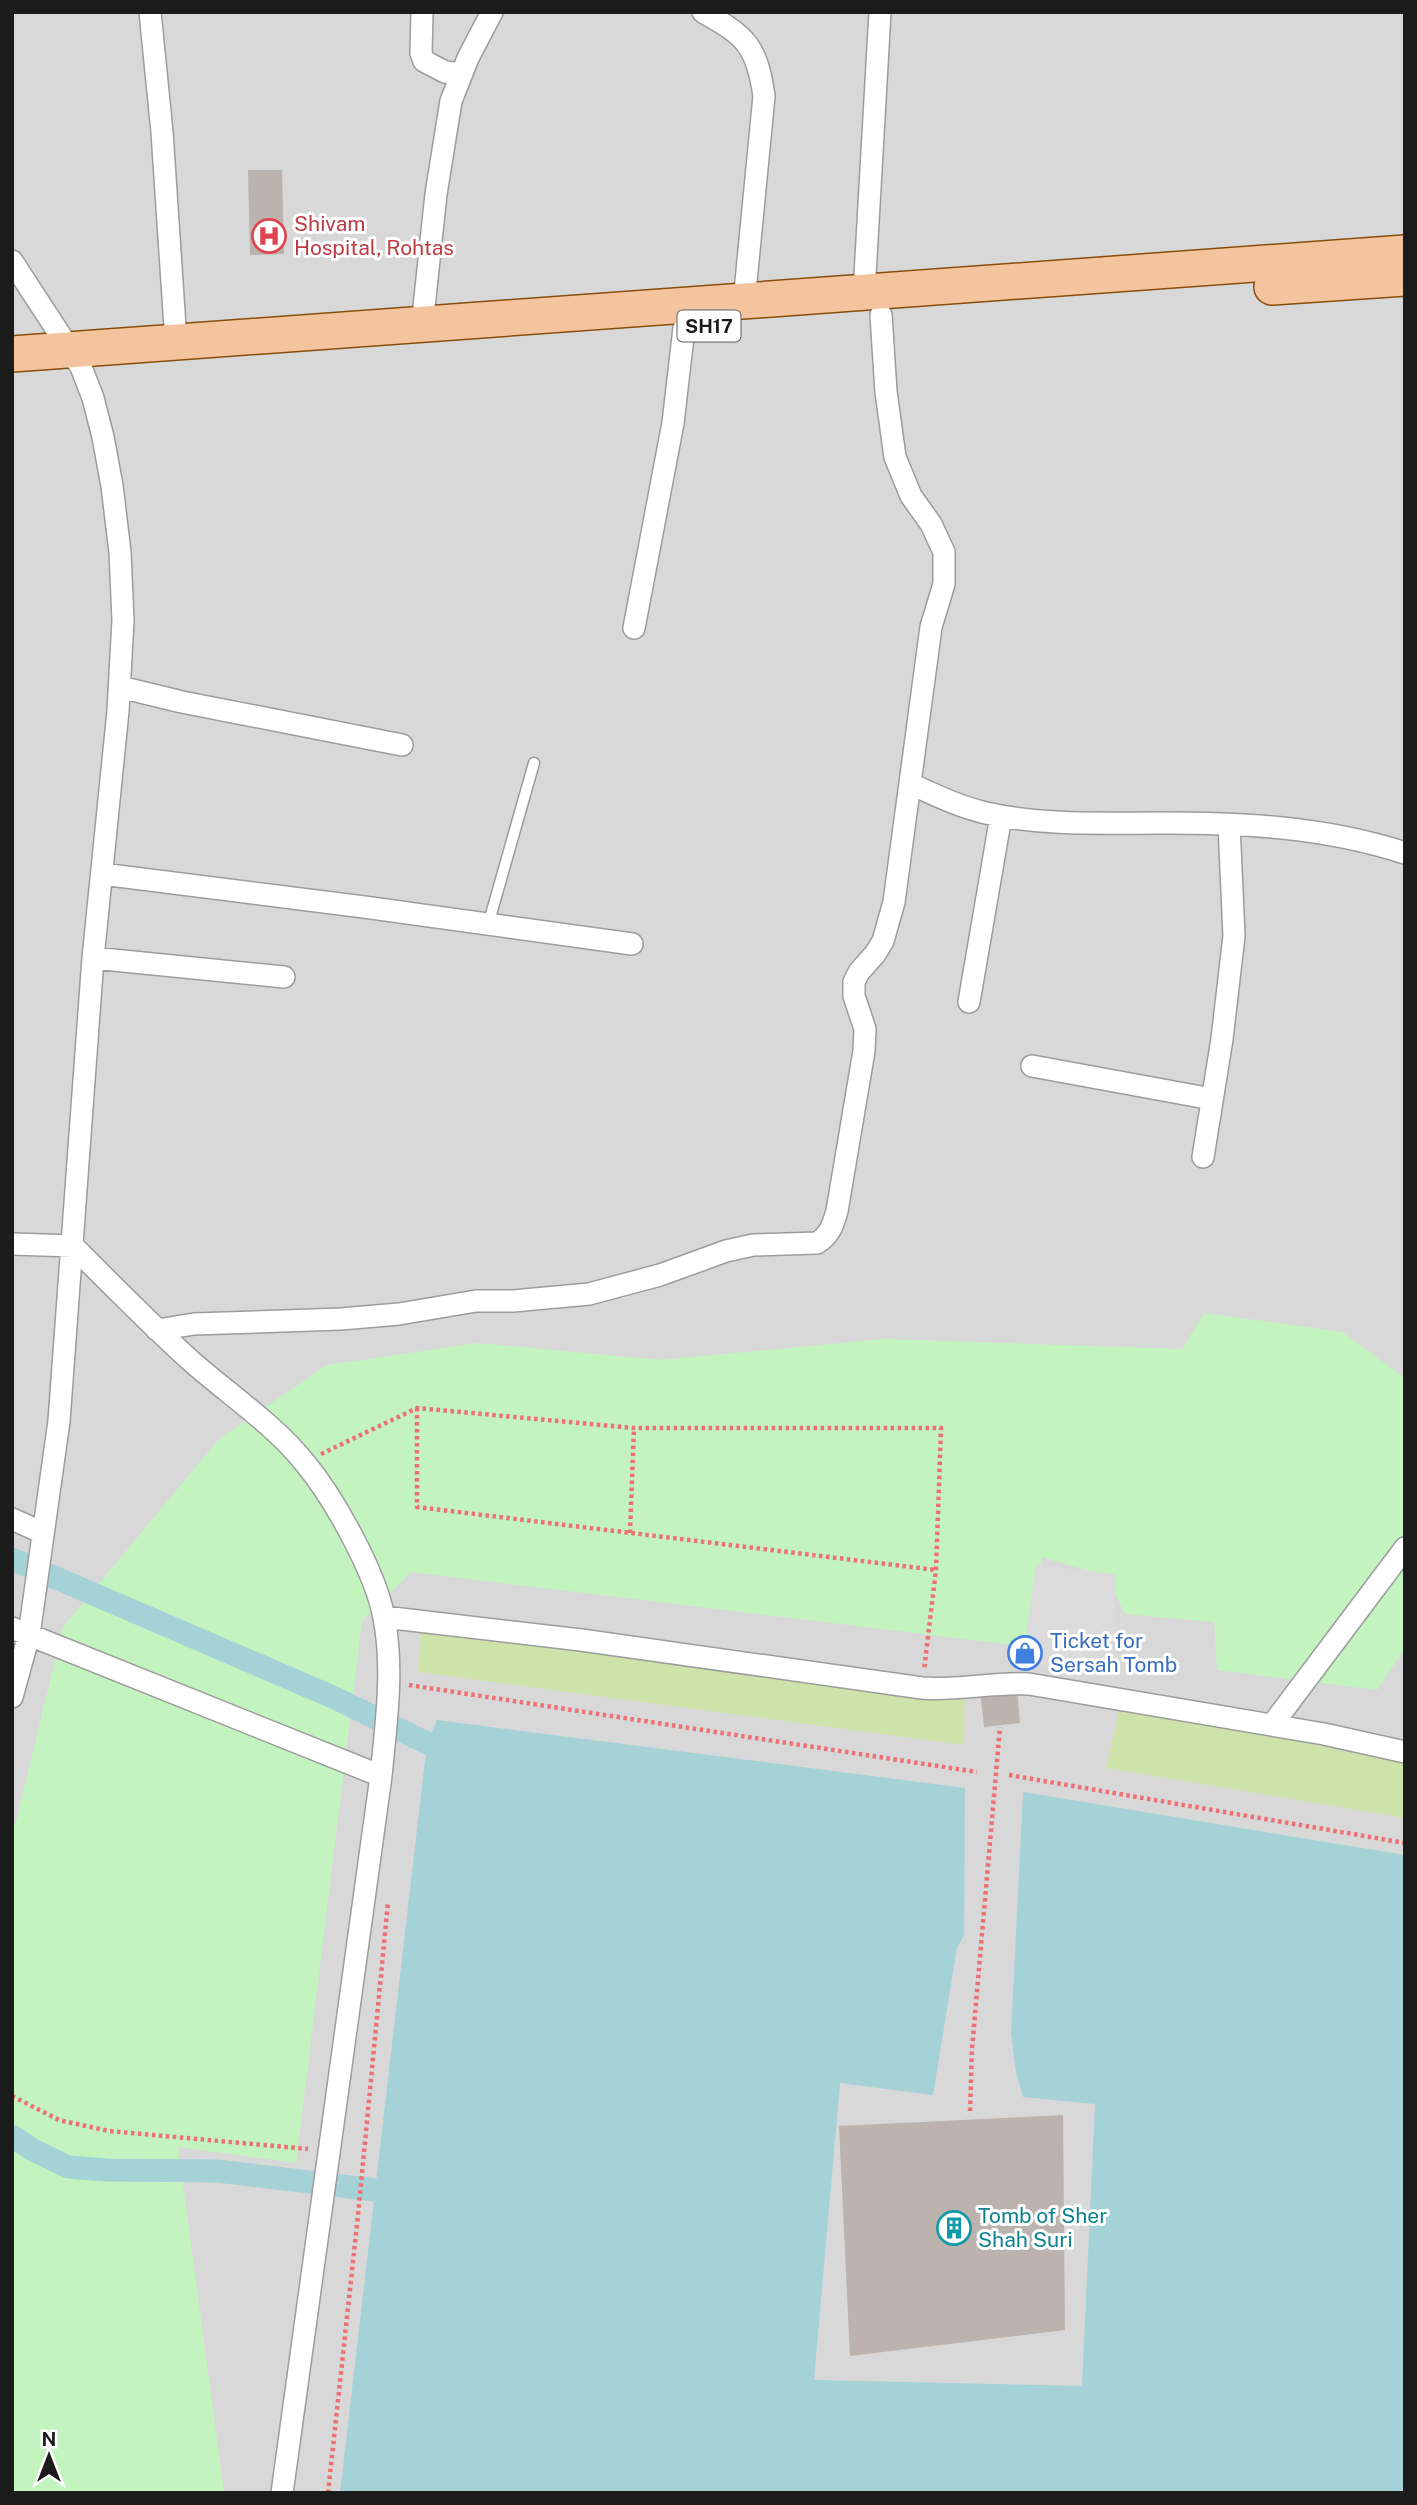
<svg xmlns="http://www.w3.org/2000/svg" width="1417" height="2505" font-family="'Public Sans',sans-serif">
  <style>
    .residential { fill: #d9d8d8 }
    .grass { fill: #cee3aa }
    .park { fill: #c3f4c0 }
    .parking { fill: #dbdbdb }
    .water { fill: #a4d2d7 }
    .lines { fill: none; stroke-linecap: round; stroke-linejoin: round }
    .canal { stroke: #a4d2d7; stroke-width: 23 }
    .building { fill: #bcb2ae }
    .service-casing { stroke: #9c9c9c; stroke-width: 13 }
    .minor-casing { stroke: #9c9c9c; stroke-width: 24 }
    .primary-casing { stroke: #874e0b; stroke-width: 38 }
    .path { stroke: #ef7073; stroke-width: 4.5; stroke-dasharray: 3.5 3.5; stroke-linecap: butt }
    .service { stroke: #fff; stroke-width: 10 }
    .minor { stroke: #fff; stroke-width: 21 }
    .primary { stroke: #f4c49e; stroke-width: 35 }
    .labels { text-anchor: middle; stroke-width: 6; stroke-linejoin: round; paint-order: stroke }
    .shield { fill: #fff; stroke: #5f5f5f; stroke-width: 2 }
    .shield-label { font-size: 19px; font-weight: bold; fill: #1b1b1b }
    .health-label { font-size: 21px; fill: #be3a42; stroke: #fff; text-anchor: start }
    .shop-label { font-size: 21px; fill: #366cbe; stroke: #fff; text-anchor: start }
    .culture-label { font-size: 21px; fill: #0d838f; stroke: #fff; text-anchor: start }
  </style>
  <rect width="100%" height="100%" fill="#ece7e1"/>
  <path class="residential" d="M12,12H1405V2493H12Z"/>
  <path class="grass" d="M442,1613L965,1686L964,1745L418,1672L421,1628Z
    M1120,1706L1405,1763V1818L1106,1768Z"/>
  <path class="park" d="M1204,1313L1342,1332L1405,1378V1648L1377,1690L1217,1670L1214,1622L1125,1614L1106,1576L1042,1557L1031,1647L411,1572L362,1621L296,2163L178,2147L224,2493H12V1831L17,1818L63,1627L219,1439L327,1365L478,1343L660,1360L884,1339L1182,1349Z"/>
  <path class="parking" d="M1036,1565L1116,1574L1114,1681L1034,1663L1036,1637L1026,1633Z"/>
  <path class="water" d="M437,1720L965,1788L964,1935L957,1948L933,2095L840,2083L814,2380L1082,2386L1095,2104L1023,2097L1016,2072L1011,2034L1023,1792L1405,1855V2493H340L427,1743Z"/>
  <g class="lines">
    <path class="canal" d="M12,1559L335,1698L427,1743
      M12,2136L33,2150L68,2167L106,2170L218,2171L375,2190"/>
  </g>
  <path class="building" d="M248,170H282L284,254L250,255Z
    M1017,1687L1020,1723L984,1727L980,1690Z
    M1063,2115L1065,2330L850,2356L839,2126Z"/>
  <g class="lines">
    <g class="service-casing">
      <path id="service" d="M488,925L534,763"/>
    </g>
    <g class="minor-casing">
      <path id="minor" d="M150,12L162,132L176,342
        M422,12L421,53L424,61L445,72L461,74
        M703,12C746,36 757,46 764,96L744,302
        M12,261L81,367L93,398L103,437L112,486L120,552L123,620L118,711L93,958L59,1421L29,1635L12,1697
        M864,293L880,12
        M422,326L436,194L451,101L468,58L492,12
        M634,628L673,423L684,328
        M120,687L182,702L402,745
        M911,784C935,795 960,807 986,813C1043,826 1103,823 1162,823C1245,823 1325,827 1405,853
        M102,874L364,907L632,944
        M93,958L284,977
        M969,1002L1001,816
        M1032,1066L1212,1099
        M1203,1157L1222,1039L1234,936L1229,824
        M12,1244L73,1246C112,1285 150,1324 191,1361C227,1393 275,1425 305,1463C334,1498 376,1573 384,1618C394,1669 386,1725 381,1776L282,2493
        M157,1330L194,1324L341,1319L399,1314L476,1301H513L589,1294L660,1275L726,1251L753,1245L817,1243C830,1235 833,1225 837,1211L864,1051L865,1029L854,996V982L859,972L875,954L883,941L894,902L931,627L944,584V552L931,524L911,496L895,457L886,392L881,315
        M12,1519L43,1533
        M384,1617L581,1640L922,1688C958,1691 993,1682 1029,1684L1324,1734L1405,1752
        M12,1628L381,1776
        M1272,1725L1405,1548"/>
    </g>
    <g class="primary-casing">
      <path id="primary" d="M1272,287L1405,278
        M12,354L1405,253"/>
    </g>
    <path class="path" d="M417,1408V1507L936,1570
      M321,1454L417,1408L634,1428H941L936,1570L924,1670
      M630,1533L634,1428
      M409,1685L977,1772
      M1009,1775L1405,1843
      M12,2096L59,2120L109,2131L308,2149
      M970,2111L972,2049L1000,1727
      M328,2493L358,2215L388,1902"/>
    <use href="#service" class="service"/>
    <use href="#minor" class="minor"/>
    <use href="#primary" class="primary"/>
  </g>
  <defs>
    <g id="hospital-ring" transform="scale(1.75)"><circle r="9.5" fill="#fff" stroke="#e0444e" stroke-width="1.5"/><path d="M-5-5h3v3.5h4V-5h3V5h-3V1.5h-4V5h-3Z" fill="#e0444e"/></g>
    <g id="shop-ring" transform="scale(1.75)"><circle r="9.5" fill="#fff" stroke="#3f7fe0" stroke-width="1.5"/><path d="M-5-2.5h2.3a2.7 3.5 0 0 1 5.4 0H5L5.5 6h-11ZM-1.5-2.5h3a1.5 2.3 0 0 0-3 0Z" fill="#3f7fe0"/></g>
    <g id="building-ring" transform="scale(1.75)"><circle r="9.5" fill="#fff" stroke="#0f9aa8" stroke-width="1.5"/><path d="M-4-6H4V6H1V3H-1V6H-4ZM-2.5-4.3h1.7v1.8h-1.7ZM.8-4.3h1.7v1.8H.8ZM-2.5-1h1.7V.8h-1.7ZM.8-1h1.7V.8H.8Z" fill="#0f9aa8"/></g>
  </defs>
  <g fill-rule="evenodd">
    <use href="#hospital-ring" x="269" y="236"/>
    <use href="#shop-ring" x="1025" y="1653"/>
    <use href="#building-ring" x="954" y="2228"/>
  </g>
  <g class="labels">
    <rect class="shield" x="677.5" y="310.5" width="63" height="31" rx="5"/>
    <g class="shield-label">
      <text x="709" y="333">SH17</text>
    </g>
    <g class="health-label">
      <text x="294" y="231">Shivam<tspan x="294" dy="24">Hospital, Rohtas</tspan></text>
    </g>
    <g class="shop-label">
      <text x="1050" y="1648">Ticket for<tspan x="1050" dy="24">Sersah Tomb</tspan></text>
    </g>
    <g class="culture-label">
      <text x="978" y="2223">Tomb of Sher<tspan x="978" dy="24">Shah Suri</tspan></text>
    </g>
  </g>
  <rect width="1417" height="2505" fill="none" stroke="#1b1b1b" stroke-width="28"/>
  <g transform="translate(49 2456)" stroke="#ffffff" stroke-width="5" paint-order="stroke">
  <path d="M0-5L12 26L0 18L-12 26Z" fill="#1b1b1b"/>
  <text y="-10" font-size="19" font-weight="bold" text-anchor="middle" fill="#1b1b1b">N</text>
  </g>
</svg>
